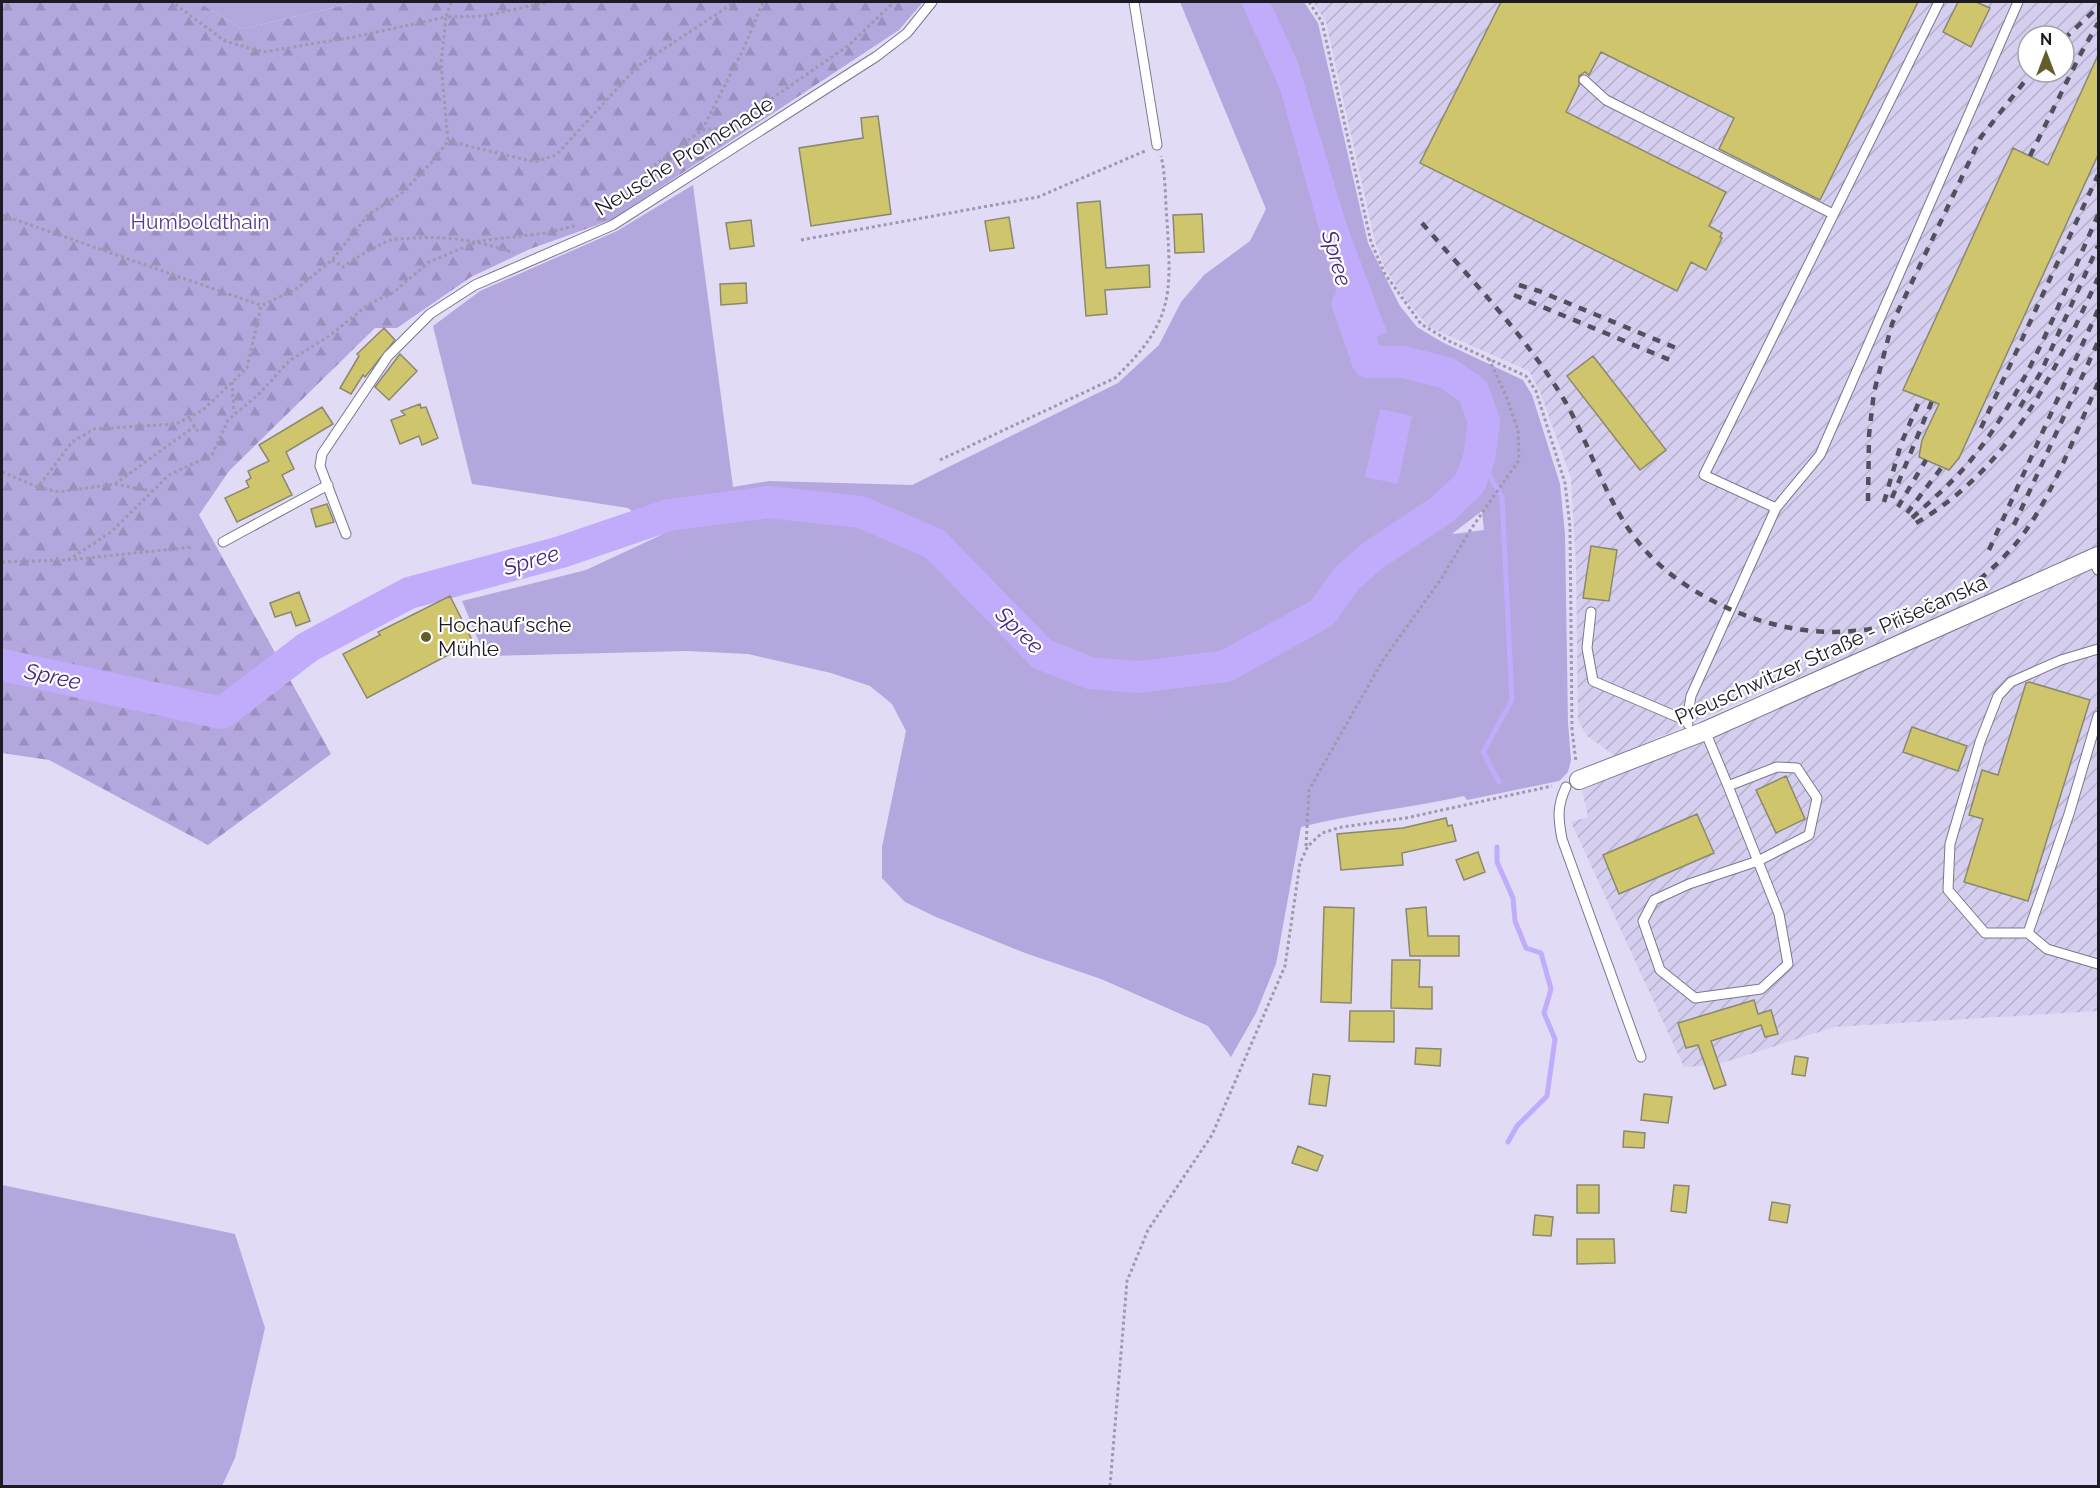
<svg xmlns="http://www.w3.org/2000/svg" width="2100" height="1488" font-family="Raleway,sans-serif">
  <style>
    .industrial { fill: url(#industrial-furrows); fill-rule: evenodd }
    .grass { fill: #b4a7de; fill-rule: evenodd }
    .forest { fill: url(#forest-firs) }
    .water { fill: #c0acfb }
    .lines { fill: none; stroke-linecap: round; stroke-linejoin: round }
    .stream { stroke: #c0acfb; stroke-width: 5 }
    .river { stroke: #c0acfb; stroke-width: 32 }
    .building { fill: #cfc56c; stroke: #8a886f; stroke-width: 1.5 }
    .service-casing { stroke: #7b768e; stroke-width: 11 }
    .minor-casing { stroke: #7b768e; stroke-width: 20 }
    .path { stroke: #9e99af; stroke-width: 3; stroke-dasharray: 3 3; stroke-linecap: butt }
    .service { stroke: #fff; stroke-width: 9 }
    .minor { stroke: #fff; stroke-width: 18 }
    .rail { stroke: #524f5e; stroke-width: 4.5; stroke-dasharray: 8 8; stroke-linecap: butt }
    .poi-dot { fill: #625d29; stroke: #fff; stroke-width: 2 }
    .labels { text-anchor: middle; stroke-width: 4.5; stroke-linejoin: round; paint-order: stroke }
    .street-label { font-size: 21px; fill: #1c1a24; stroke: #fff }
    .park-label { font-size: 21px; fill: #563791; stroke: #fff }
    .poi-label { font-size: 21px; fill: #1c1a24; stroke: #fff; text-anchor: start }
    .water-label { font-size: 22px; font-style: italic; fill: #46257e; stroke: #fff }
  </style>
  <defs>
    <pattern id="industrial-furrows" width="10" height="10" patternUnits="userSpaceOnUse" patternTransform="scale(1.5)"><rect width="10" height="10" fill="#d5ceef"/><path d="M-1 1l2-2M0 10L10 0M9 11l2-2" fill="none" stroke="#b6b0cd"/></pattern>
    <pattern id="forest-firs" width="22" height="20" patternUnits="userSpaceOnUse" patternTransform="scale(1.5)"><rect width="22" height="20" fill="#b4a7de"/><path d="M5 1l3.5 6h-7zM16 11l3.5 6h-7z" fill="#9a8fbe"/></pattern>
  </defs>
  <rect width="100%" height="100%" fill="#e1dbf6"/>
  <path class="industrial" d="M1313,2H2098V1011L1834,1027L1716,1065L1684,1067L1571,822L1588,817L1582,790L2034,597L2025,581L1615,756L1587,736L1578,720L1576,566L1571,478L1540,392L1529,371L1429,327L1405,299L1385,269L1375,242L1326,22ZM2028,36H2064V72H2028Z"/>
  <path class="grass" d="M198,2H357L242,29Z
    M1180,2H1304L1318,23L1368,243L1400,306L1417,327L1442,342L1523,380L1532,395L1560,484L1565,534L1568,723L1571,760L1568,772L1559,781L1467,800L1464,796C1410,808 1355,813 1301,827L1276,964L1256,1013L1231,1057L1208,1026L1101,979L1025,953L936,917L905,902L882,878V847L906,731L892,704L870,686L831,673L748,654L687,651L485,656L462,601L586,570L661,535L628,508L472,484L433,326L480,291L617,231L693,185L733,487L769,481L912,485L1118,383L1159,345L1181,302L1204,275L1250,241L1266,209ZM1482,511L1484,530L1453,534V533Z
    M2,1185L235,1234L265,1328L235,1458L222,1486H2Z"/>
  <path class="forest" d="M2,2H198L242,29L357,2H923L899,30L611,220L530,249L471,277L397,328H375L229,471L199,515L331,754L208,845L49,760L2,753Z"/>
  <path class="water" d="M1241,2H1270L1297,60L1347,226L1387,332L1353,350L1280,89Z
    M1380,409L1412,416L1398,484L1365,477Z"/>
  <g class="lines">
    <path class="stream" d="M1479,458L1502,497L1512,700L1483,752L1499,782
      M1497,847V862L1513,898L1515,921L1526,948L1541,953L1551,989L1544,1013L1555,1039L1547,1096L1517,1126L1508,1142"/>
    <path class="river" d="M2,665L222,713L308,647L409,593L561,552L669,515L768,502L861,512L935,544L1042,654L1090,673L1139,677L1226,666L1322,613L1347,578L1372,556L1443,509L1470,483L1479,458L1484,421L1473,391L1447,373L1403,362H1368L1348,304"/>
  </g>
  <path class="building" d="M1501,2H1918L1820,200L1719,149L1734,118L1601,52L1589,75L1585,72L1579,76V85L1566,112L1726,192L1709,226L1722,233L1720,237L1722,238L1706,270L1691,262L1677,291L1420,163Z
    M1958,2H1976L1990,8L1971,47L1943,32Z
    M2098,55V155L1959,458L1949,470L1919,457L1922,440L1939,404L1903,390L2013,148L2048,165Z
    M878,116L891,214L811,226L799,148L863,138L861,118Z
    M1100,201L1106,268L1149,265L1150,287L1105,290L1107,314L1086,316L1077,203Z
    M1202,214L1204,252L1175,253L1173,215Z
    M1009,217L1014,248L990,251L985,221Z
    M751,220L754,246L730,249L726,223Z
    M746,283L747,303L721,305L720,284Z
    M384,328L395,340L365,377L363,375L351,394L340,388L359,356L357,354Z
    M400,354L417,371L389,400L375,387Z
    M1593,356L1666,450L1640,470L1567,376Z
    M420,404L421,408L426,407L438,438L422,445L419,436L400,444L391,420L405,415L401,411Z
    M322,407L333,424L286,452L294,469L282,475L292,495L237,522L225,498L249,487L246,481L251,478L248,471L269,461L259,445Z
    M327,504L334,522L316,527L311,509Z
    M1591,546L1617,550L1609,601L1583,598Z
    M299,592L310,621L296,626L291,612L275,617L270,603Z
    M450,596L473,642L367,698L343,654L380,635L378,632Z
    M2029,682L2090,700L2028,901L1964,882L1983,819L1969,815L1982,770L1998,775L2026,683Z
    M1912,727L1967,746L1958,771L1903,752Z
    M1786,776L1805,819L1776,833L1756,790Z
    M1697,814L1714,853L1619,894L1603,855Z
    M1446,818L1448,826L1452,825L1456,841L1402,853L1403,865L1341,870L1337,834L1403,828Z
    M1478,852L1485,872L1464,880L1456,860Z
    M1324,907L1354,908L1351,1003L1321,1002Z
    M1426,907L1428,936H1459V956H1410L1406,909Z
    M1392,960H1420L1419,987H1432V1009L1391,1008Z
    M1754,1000L1758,1014L1771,1010L1778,1034L1765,1037L1761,1025L1711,1041L1726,1085L1714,1089L1698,1045L1686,1048L1678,1023Z
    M1350,1011H1394V1042L1349,1041Z
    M1416,1048L1441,1049L1440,1066L1415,1064Z
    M1795,1056L1808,1058L1805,1076L1792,1074Z
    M1313,1074L1330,1076L1326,1106L1309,1104Z
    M1644,1094L1672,1097L1668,1123L1641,1120Z
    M1624,1131L1645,1133L1644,1148L1623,1147Z
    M1298,1146L1323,1156L1317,1171L1292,1163Z
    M1577,1185H1599V1213H1577Z
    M1674,1185L1689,1186L1686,1213L1671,1211Z
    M1772,1202L1790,1205L1787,1223L1769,1220Z
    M1535,1215L1553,1217L1551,1236L1533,1235Z
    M1577,1239H1614L1615,1263L1577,1264Z"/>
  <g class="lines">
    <g class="service-casing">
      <path id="service" d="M1134,2L1157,145
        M1584,80L1606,100L1833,214
        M1776,508L1820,455L2018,2
        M346,534L320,466L322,454L388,356L430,314L475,285L613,225L877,56L907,33L932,2
        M223,542L328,485
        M2092,559L2098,570
        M1591,612L1587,648L1593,681L1687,721L1688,724
        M2098,649L2061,660L2011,682L1998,696L1980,742L1950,844L1948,890L1985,933H2028L2069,814L2098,716
        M1687,721L1691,696L1776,508L1704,475L1939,2
        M1705,731L1728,786L1779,914L1788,964L1761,989L1695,998L1660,970L1643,921L1654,900L1689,884L1758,861L1809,835L1817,798L1797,768L1777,767L1728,786
        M1566,787C1557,806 1558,818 1562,839L1641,1057
        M2028,933L2047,949L2098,964"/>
    </g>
    <g class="minor-casing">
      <path id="minor" d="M1579,780L1705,731L2098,556"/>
    </g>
    <path class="path" d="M451,2L446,17L484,16L548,2
      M1309,2L1322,22L1371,242L1385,274L1421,324L1449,341L1526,376L1536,391L1565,483L1570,527L1572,730L1576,762
      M702,130L743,50L763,2
      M448,141L535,162L556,155L638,66L735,2
      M607,211L626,197L648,170L702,130L731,127L849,45L894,2
      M2,215L260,305
      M801,240L1038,197L1145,151
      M332,260L343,267C352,260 381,243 391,240C398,238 407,239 414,238C450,236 480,241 514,253
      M232,382L234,413
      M190,419L199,433
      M940,460L1115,378C1172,323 1172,297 1167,221C1165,200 1166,176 1161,156
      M2,472L38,487L72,442L94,429L176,424L203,410L247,368L261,306L298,288L332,260L368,215L402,193L433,161L448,141L441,64L446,17L354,37L263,52L225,41L172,2
      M115,484L195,426
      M38,487L59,492L115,484L151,491
      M68,560L111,532L169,475L212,455L228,420L259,394L289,361L329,336L369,304L394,292L429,262L479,241L547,233L577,225
      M2,562L68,560L192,547
      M1306,846L1309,790L1383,660L1441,579L1471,529L1519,460L1518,430L1506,396L1489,359
      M1110,1486L1127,1281L1148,1230L1212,1135L1285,966L1300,863L1308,846L1322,833L1342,827L1406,818L1552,786"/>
    <use href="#service" class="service"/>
    <use href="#minor" class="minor"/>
    <path class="rail" d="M2064,39L2098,7
      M2030,156L2079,57L2098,23
      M1422,223C1472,281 1527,337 1566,403C1593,451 1607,507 1644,549C1665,573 1692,591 1721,605C1825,655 1935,635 2012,548C2049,507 2075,434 2098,383
      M1519,285L1539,291L1676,348
      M1514,295L1670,360
      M2020,407L2041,372L2098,246
      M1981,428L2098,175
      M1892,498L1932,401
      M1868,501L1869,435L1874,392L1892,324L1981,137L2032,72
      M1884,502L1901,444L1921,397
      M1898,507L1926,460
      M1907,513L1942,467
      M1912,518C1933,499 1953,482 1971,460C2029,388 2061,298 2098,215
      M1916,523C2011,468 2054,373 2098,278
      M2014,525L2098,342
      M1989,550L2098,310"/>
  </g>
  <circle class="poi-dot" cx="426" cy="637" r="6"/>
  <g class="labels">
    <g class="street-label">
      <text transform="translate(684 156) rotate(-32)" y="7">Neusche Promenade</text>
      <text transform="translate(1831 650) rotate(-24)" y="7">Preuschwitzer Straße - Přišečanska</text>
    </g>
    <g class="park-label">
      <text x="200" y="229">Humboldthain</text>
    </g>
    <g class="poi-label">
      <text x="438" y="632">Hochauf'sche<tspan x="438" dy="24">Mühle</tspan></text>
    </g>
    <g class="water-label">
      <text transform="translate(1337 258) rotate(74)" y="8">Spree</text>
      <text transform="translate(531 560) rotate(-16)" y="8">Spree</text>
      <text transform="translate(1020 630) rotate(44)" y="8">Spree</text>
      <text transform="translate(53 676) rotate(12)" y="8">Spree</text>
    </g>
  </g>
  <rect width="2100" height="1488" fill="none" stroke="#1c1a24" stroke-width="6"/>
  <g transform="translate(2046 54)"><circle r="28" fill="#ffffff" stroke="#a4a3a7" stroke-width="1.5"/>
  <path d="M0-4.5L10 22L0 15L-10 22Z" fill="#625d29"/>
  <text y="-9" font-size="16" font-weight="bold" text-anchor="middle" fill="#1c1a24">N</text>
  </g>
</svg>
